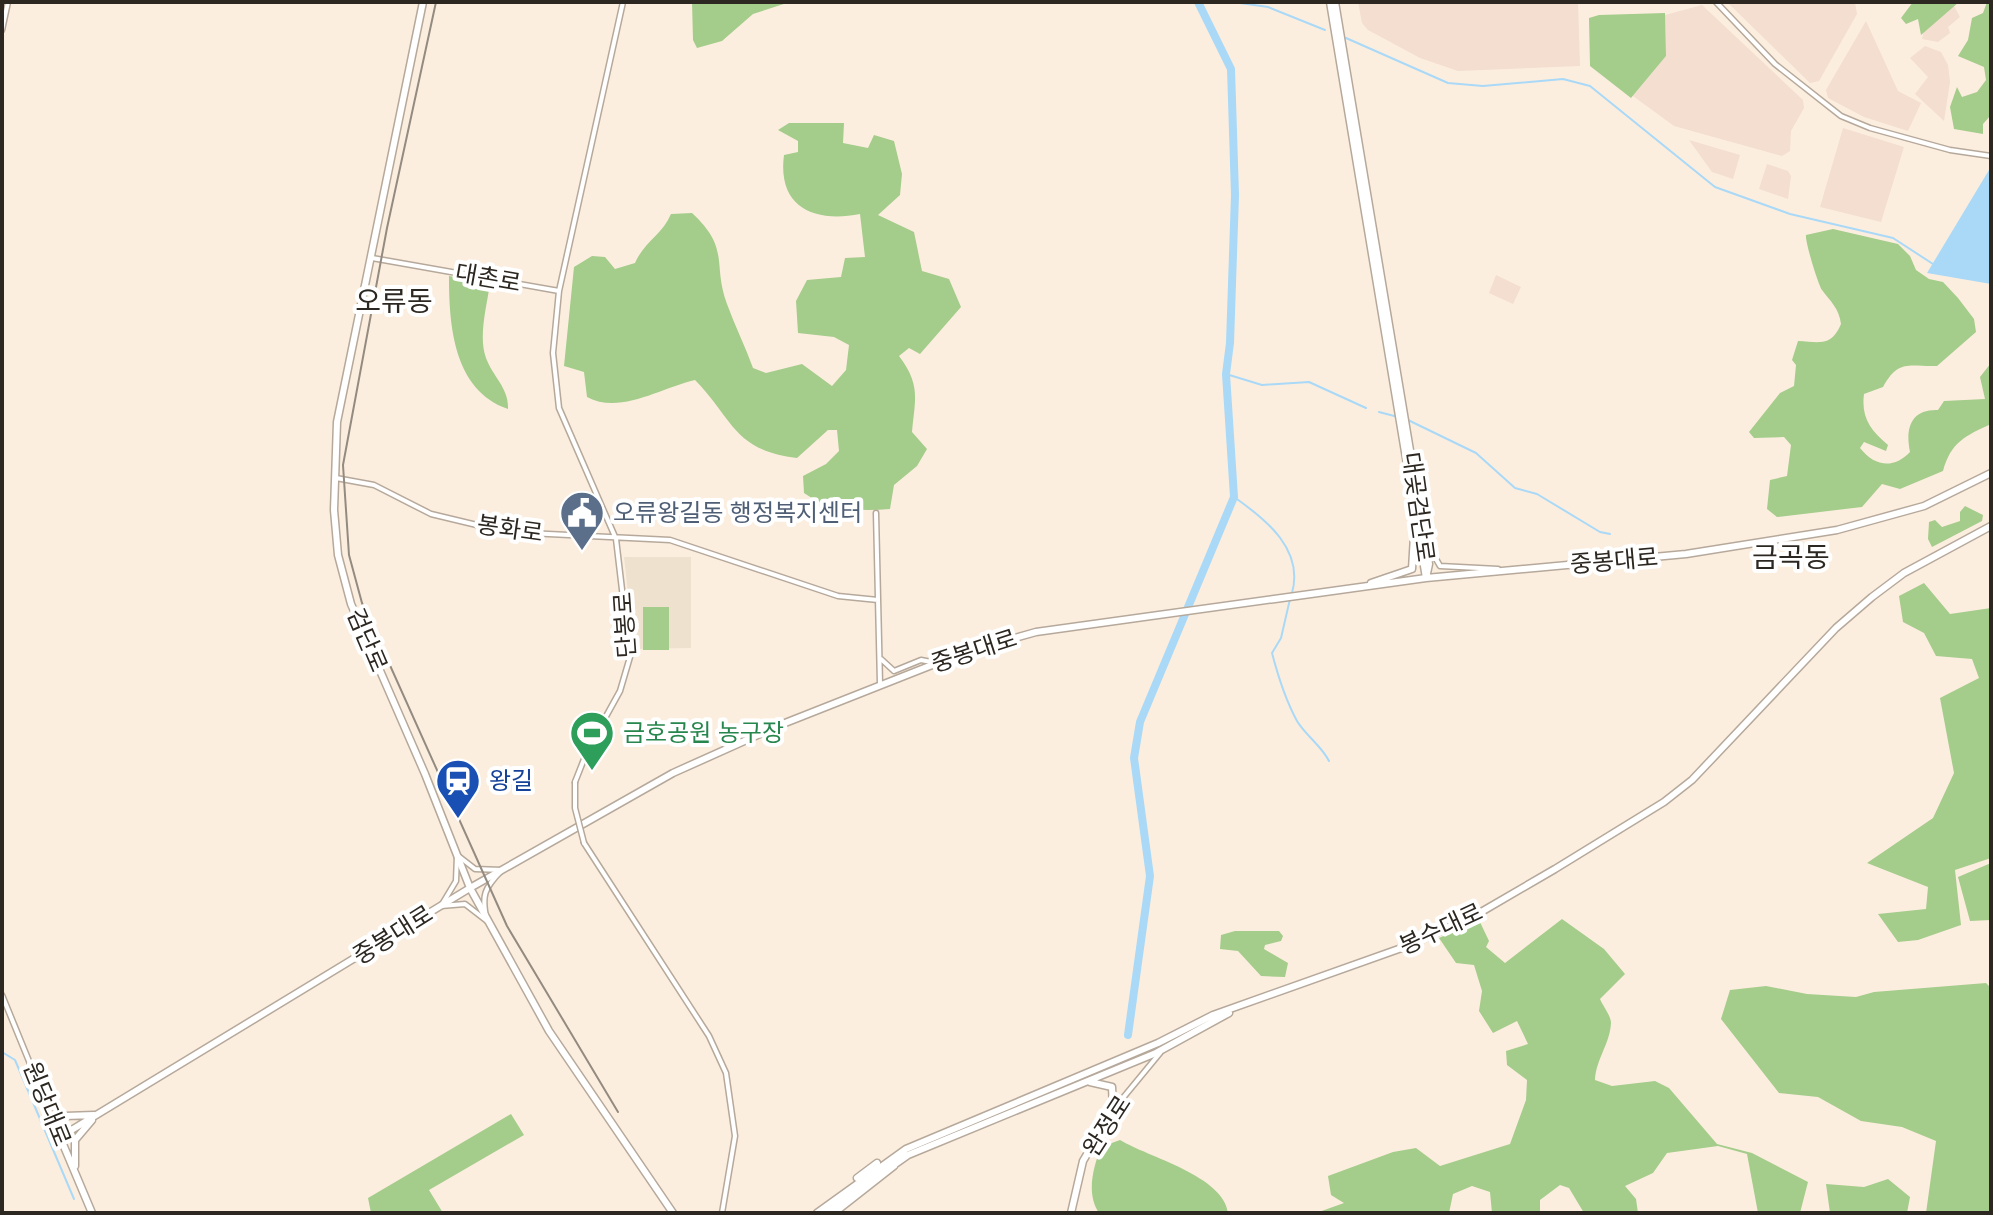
<svg xmlns="http://www.w3.org/2000/svg" width="1993" height="1215" font-family="Poppins,'Noto Sans KR',sans-serif">
  <style>
    .industrial { fill: #f3ded0 }
    .education { fill: #eee1cd }
    .green { fill: #a4cc8b }
    .water { fill: #a9d9f7 }
    .lines { fill: none; stroke-linecap: round; stroke-linejoin: round }
    .stream { stroke: #a9d9f7; stroke-width: 2 }
    .river { stroke: #a9d9f7; stroke-width: 8 }
    .minor-casing { stroke: #b6a99b; stroke-width: 7 }
    .major-casing { stroke: #b6a99b; stroke-width: 9 }
    .minor { stroke: #fff; stroke-width: 4 }
    .major { stroke: #fff; stroke-width: 6 }
    .tram { stroke: #948b80; stroke-width: 2 }
    .minor-bridge-casing { stroke: #b6a99b; stroke-width: 7; stroke-linecap: butt }
    .minor-bridge { stroke: #fff; stroke-width: 4 }
    .labels { text-anchor: middle; stroke-width: 8; stroke-linejoin: round; paint-order: stroke }
    .street-label { font-size: 24px; fill: #2c2721; stroke: #fff }
    .service-label { font-size: 24px; fill: #4e5e75; stroke: #fff; text-anchor: start }
    .leisure-label { font-size: 24px; fill: #27864d; stroke: #fff; text-anchor: start }
    .transit-label { font-size: 24px; fill: #164399; stroke: #fff; text-anchor: start }
    .quarter-label { font-size: 28px; fill: #2c2721; stroke: #fff }
  </style>
  <rect width="100%" height="100%" fill="#fceedf"/>
  <path class="industrial" d="M1358,2H1578L1580,66L1458,71L1420,58L1368,30L1362,23Z
    M1727,2H1855L1857,14L1819,81L1810,83Z
    M1702,5L1803,100L1804,108L1791,131L1790,151L1782,156L1674,126L1633,96L1666,56L1665,15Z
    M1954,6L1960,17L1948,27L1950,33L1938,42L1922,39L1924,31Z
    M1866,21L1898,91L1921,103L1908,131L1864,117L1828,98L1826,90Z
    M1925,46L1941,52L1948,65L1950,82L1944,121L1915,94L1928,77L1910,58Z
    M1843,128L1904,147L1881,222L1820,207Z
    M1689,140L1740,155L1733,179L1712,172Z
    M1767,164L1788,171L1791,176L1788,199L1759,189Z
    M1496,275L1521,287L1513,304L1489,293Z"/>
  <path class="education" d="M624,557H691V648L638,649L634,646Z"/>
  <path class="green" d="M692,2H790L753,14L722,41L697,48L693,40Z
    M1913,2H1959L1921,35L1918,19L1906,24L1901,18Z
    M1987,2H1991V115L1983,124V134L1954,129L1950,107L1957,87L1962,97L1977,92L1986,80L1984,67L1958,56L1968,40L1972,18L1983,13Z
    M1665,13L1666,56L1631,98L1590,66L1589,18L1599,15Z
    M789,123H844L843,143L868,148L874,135L894,141L902,174L900,195L878,215L914,232L922,271L949,279L961,307L920,354L909,348L899,356C921,385 915,399 912,432L927,449L917,466L894,485L890,509C861,511 828,511 804,493L803,476L826,464L839,451L837,430H828L797,458C733,450 734,420 695,380C660,388 620,415 587,397L584,372L564,366L574,267L592,256L605,257L615,269L635,263C644,242 662,235 671,214L692,213C731,249 712,264 727,304C735,326 745,346 753,368L766,373L802,364L832,386L846,370L849,345L834,337L798,333L796,301L807,280L841,277L845,258L865,257L860,214C815,223 777,208 784,155L798,152V141L778,130Z
    M1833,229L1898,244L1910,256L1916,270L1929,279L1943,282L1958,298L1974,319L1976,332L1937,366C1910,367 1899,358 1883,387L1864,394C1861,417 1870,430 1888,445L1886,451L1864,442L1860,448C1875,467 1894,469 1910,452C1905,428 1911,409 1938,410L1944,401L1985,399L1980,377L1991,363V424C1965,436 1951,442 1943,471L1900,489L1882,484L1862,507L1777,517L1767,509L1770,480L1787,476L1791,445L1784,437L1754,438L1749,432L1780,393L1794,386L1796,365L1792,360L1798,341C1820,342 1831,347 1841,324C1839,308 1830,301 1822,290C1818,284 1805,242 1806,235Z
    M449,276L490,283C487,306 478,336 486,358C493,377 509,388 508,409C453,390 449,324 449,276Z
    M1965,506L1983,515L1982,521L1932,547L1928,539L1929,522L1935,520L1942,527L1960,521V512Z
    M1924,583L1950,614L1991,608V858L1955,870L1961,925L1918,940L1898,942L1878,914L1926,909L1928,887L1867,863L1933,818L1954,773L1940,698L1979,678L1972,659L1936,656L1924,633L1903,622L1899,596Z
    M643,607H669V650H643Z
    M1991,863V920L1970,921L1958,877Z
    M1562,919L1604,949L1625,974L1600,999C1603,1006 1611,1016 1611,1023C1610,1044 1596,1059 1595,1080L1612,1086L1655,1081L1669,1088L1717,1144L1752,1153L1808,1182L1800,1213H1758L1747,1154L1718,1146L1667,1153L1653,1173L1625,1186L1636,1199L1638,1213H1584L1569,1188L1560,1185L1540,1200V1213H1492L1490,1192L1472,1186L1453,1194L1449,1213H1316L1344,1203L1331,1195L1328,1176L1393,1152L1416,1148L1440,1166L1510,1144L1526,1100L1527,1080L1507,1065L1506,1051L1528,1044L1517,1021L1493,1033L1479,1011L1482,991L1474,965L1456,963L1439,938L1479,920L1489,941L1486,947L1505,963Z
    M1235,931H1279L1283,936L1281,941L1265,945L1264,949L1288,963L1285,977L1261,976L1238,951L1220,949L1221,935Z
    M1986,983L1991,988V1213H1926L1936,1141L1902,1127L1861,1121L1818,1097L1779,1093L1721,1019L1730,990L1766,986L1807,994L1856,997L1874,992Z
    M511,1114L524,1135L429,1190L443,1213H371L368,1198Z
    M1120,1140C1148,1157 1224,1176 1228,1213H1099C1086,1194 1093,1168 1101,1147Z
    M1888,1179L1910,1197L1907,1213H1830L1826,1184L1864,1187Z"/>
  <path class="water" d="M1989,170L1991,284L1927,273Z"/>
  <g class="lines">
    <path class="stream" d="M1233,2L1268,7L1325,30
      M1346,38L1448,83L1483,86L1563,79L1590,86L1715,187L1790,214L1893,238L1933,264
      M1226,374L1262,385L1309,382L1366,408
      M1379,412L1398,417
      M1408,420L1476,453L1515,488L1537,494L1600,532L1610,534
      M1234,497C1267,520 1304,550 1292,593
      M1290,599L1281,638L1272,653C1278,676 1285,699 1297,721C1306,736 1321,745 1329,761
      M2,1052L15,1060L74,1199"/>
    <path class="river" d="M1128,1035L1150,876L1134,758L1140,722L1234,497L1226,374L1230,343L1235,195L1231,69L1198,2"/>
    <g class="minor-casing">
      <path id="minor" d="M1716,2L1775,64L1841,116L1870,128L1950,150L1991,156
        M2,30L8,2
        M372,258L559,291
        M336,478L374,485L431,514L506,532L670,540L838,596L878,600
        M876,513L880,684
        M1428,545L1440,566L1498,569
        M881,659L894,671L921,660L936,663
        M575,782L588,749L620,691L630,657L616,539L559,408L553,353L559,291L623,2
        M584,843L709,1036L726,1073L735,1136L722,1213
        M457,855L475,869L502,870C484,888 481,896 487,921L465,904L441,906L456,881Z
        M2,995L60,1137
        M1113,1110L1160,1053"/>
    </g>
    <g class="major-casing">
      <path id="major" d="M423,2L337,422L334,510L338,555L351,604L425,774L470,888L549,1031L673,1213
        M1330,2L1426,578
        M1335,2L1429,564L1426,578
        M1371,583L1412,569L1414,536
        M44,1098L65,1116L94,1115
        M75,1166V1140L92,1120
        M857,1178L877,1163
        M92,1213L60,1137L470,888L673,773L780,725L965,652L1036,632L1426,578L1686,554L1837,530L1924,506L1991,473
        M817,1213L906,1149L1158,1043L1213,1015L1410,945L1476,915L1555,869L1664,802L1692,780L1836,628L1872,597L1904,573L1991,526
        M826,1213L908,1155L1156,1053L1229,1013
        M834,1213L894,1166
        M1071,1213L1083,1161L1113,1110L1112,1087L1090,1082"/>
    </g>
    <use href="#minor" class="minor"/>
    <use href="#major" class="major"/>
    <path class="tram" d="M436,2L387,228L343,465L349,555L362,603L507,926L618,1112"/>
    <g class="minor-bridge-casing">
      <path id="minor-bridge" d="M575,782V808L584,843"/>
    </g>
    <use href="#minor-bridge" class="minor-bridge"/>
  </g>
  <defs>
    <g id="civic-pin" transform="scale(2.3)"><path d="M0 17L-7.5 6A9.5 9.5 0 1 1 7.5 6Z" fill="#5c6f8a" stroke="#fff"/><path d="M-.6-6.5H3V-4.5H.6V-3L4-1V1h2V6H-6V1h2V-1L-.6-3ZM-1.2 2.5V6h2.4V2.5Z" fill="#fff"/></g>
    <g id="stadium-pin" transform="scale(2.3)"><path d="M0 17L-7.5 6A9.5 9.5 0 1 1 7.5 6Z" fill="#2e9e5b" stroke="#fff"/><path d="M0-5a6.5 5 0 1 0 0 10a6.5 5 0 1 0 0-10ZM-3.5-1.8h7v3.6h-7Z" fill="#fff"/></g>
    <g id="station-pin" transform="scale(2.3)"><path d="M0 17L-7.5 6A9.5 9.5 0 1 1 7.5 6Z" fill="#1a4fb4" stroke="#fff"/><path d="M-3-6H3Q5-6 5-4V2Q5 4 3 4L4.5 6H3L1.5 4h-3L-3 6H-4.5L-3 4Q-5 4-5 2V-4Q-5-6-3-6ZM-3.5-4v3h7v-3ZM-3.5 1v1.5H-2V1ZM2 1v1.5H3.5V1Z" fill="#fff"/></g>
  </defs>
  <g fill-rule="evenodd">
    <use href="#civic-pin" x="582" y="513"/>
    <use href="#stadium-pin" x="592" y="733"/>
    <use href="#station-pin" x="458" y="781"/>
  </g>
  <g class="labels">
    <g class="street-label">
      <text transform="translate(488 278) rotate(10)" y="8">대촌로</text>
      <text transform="translate(1418 507) rotate(82)" y="8">대곶검단로</text>
      <text transform="translate(510 529) rotate(8)" y="8">봉화로</text>
      <text transform="translate(1614 561) rotate(-5)" y="8">중봉대로</text>
      <text transform="translate(625 625) rotate(-94)" y="8">단봉로</text>
      <text transform="translate(367 640) rotate(67)" y="8">검단로</text>
      <text transform="translate(974 651) rotate(-18)" y="8">중봉대로</text>
      <text transform="translate(1441 929) rotate(-25)" y="8">봉수대로</text>
      <text transform="translate(393 935) rotate(-32)" y="8">중봉대로</text>
      <text transform="translate(47 1104) rotate(68)" y="8">원당대로</text>
      <text transform="translate(1107 1126) rotate(-57)" y="8">완정로</text>
    </g>
    <g class="service-label">
      <text x="613" y="521">오류왕길동 행정복지센터</text>
    </g>
    <g class="leisure-label">
      <text x="623" y="741">금호공원 농구장</text>
    </g>
    <g class="transit-label">
      <text x="489" y="789">왕길</text>
    </g>
    <g class="quarter-label">
      <text x="394" y="311">오류동</text>
      <text x="1791" y="567">금곡동</text>
    </g>
  </g>
  <rect width="1993" height="1215" fill="none" stroke="#2c2721" stroke-width="8"/>
</svg>
